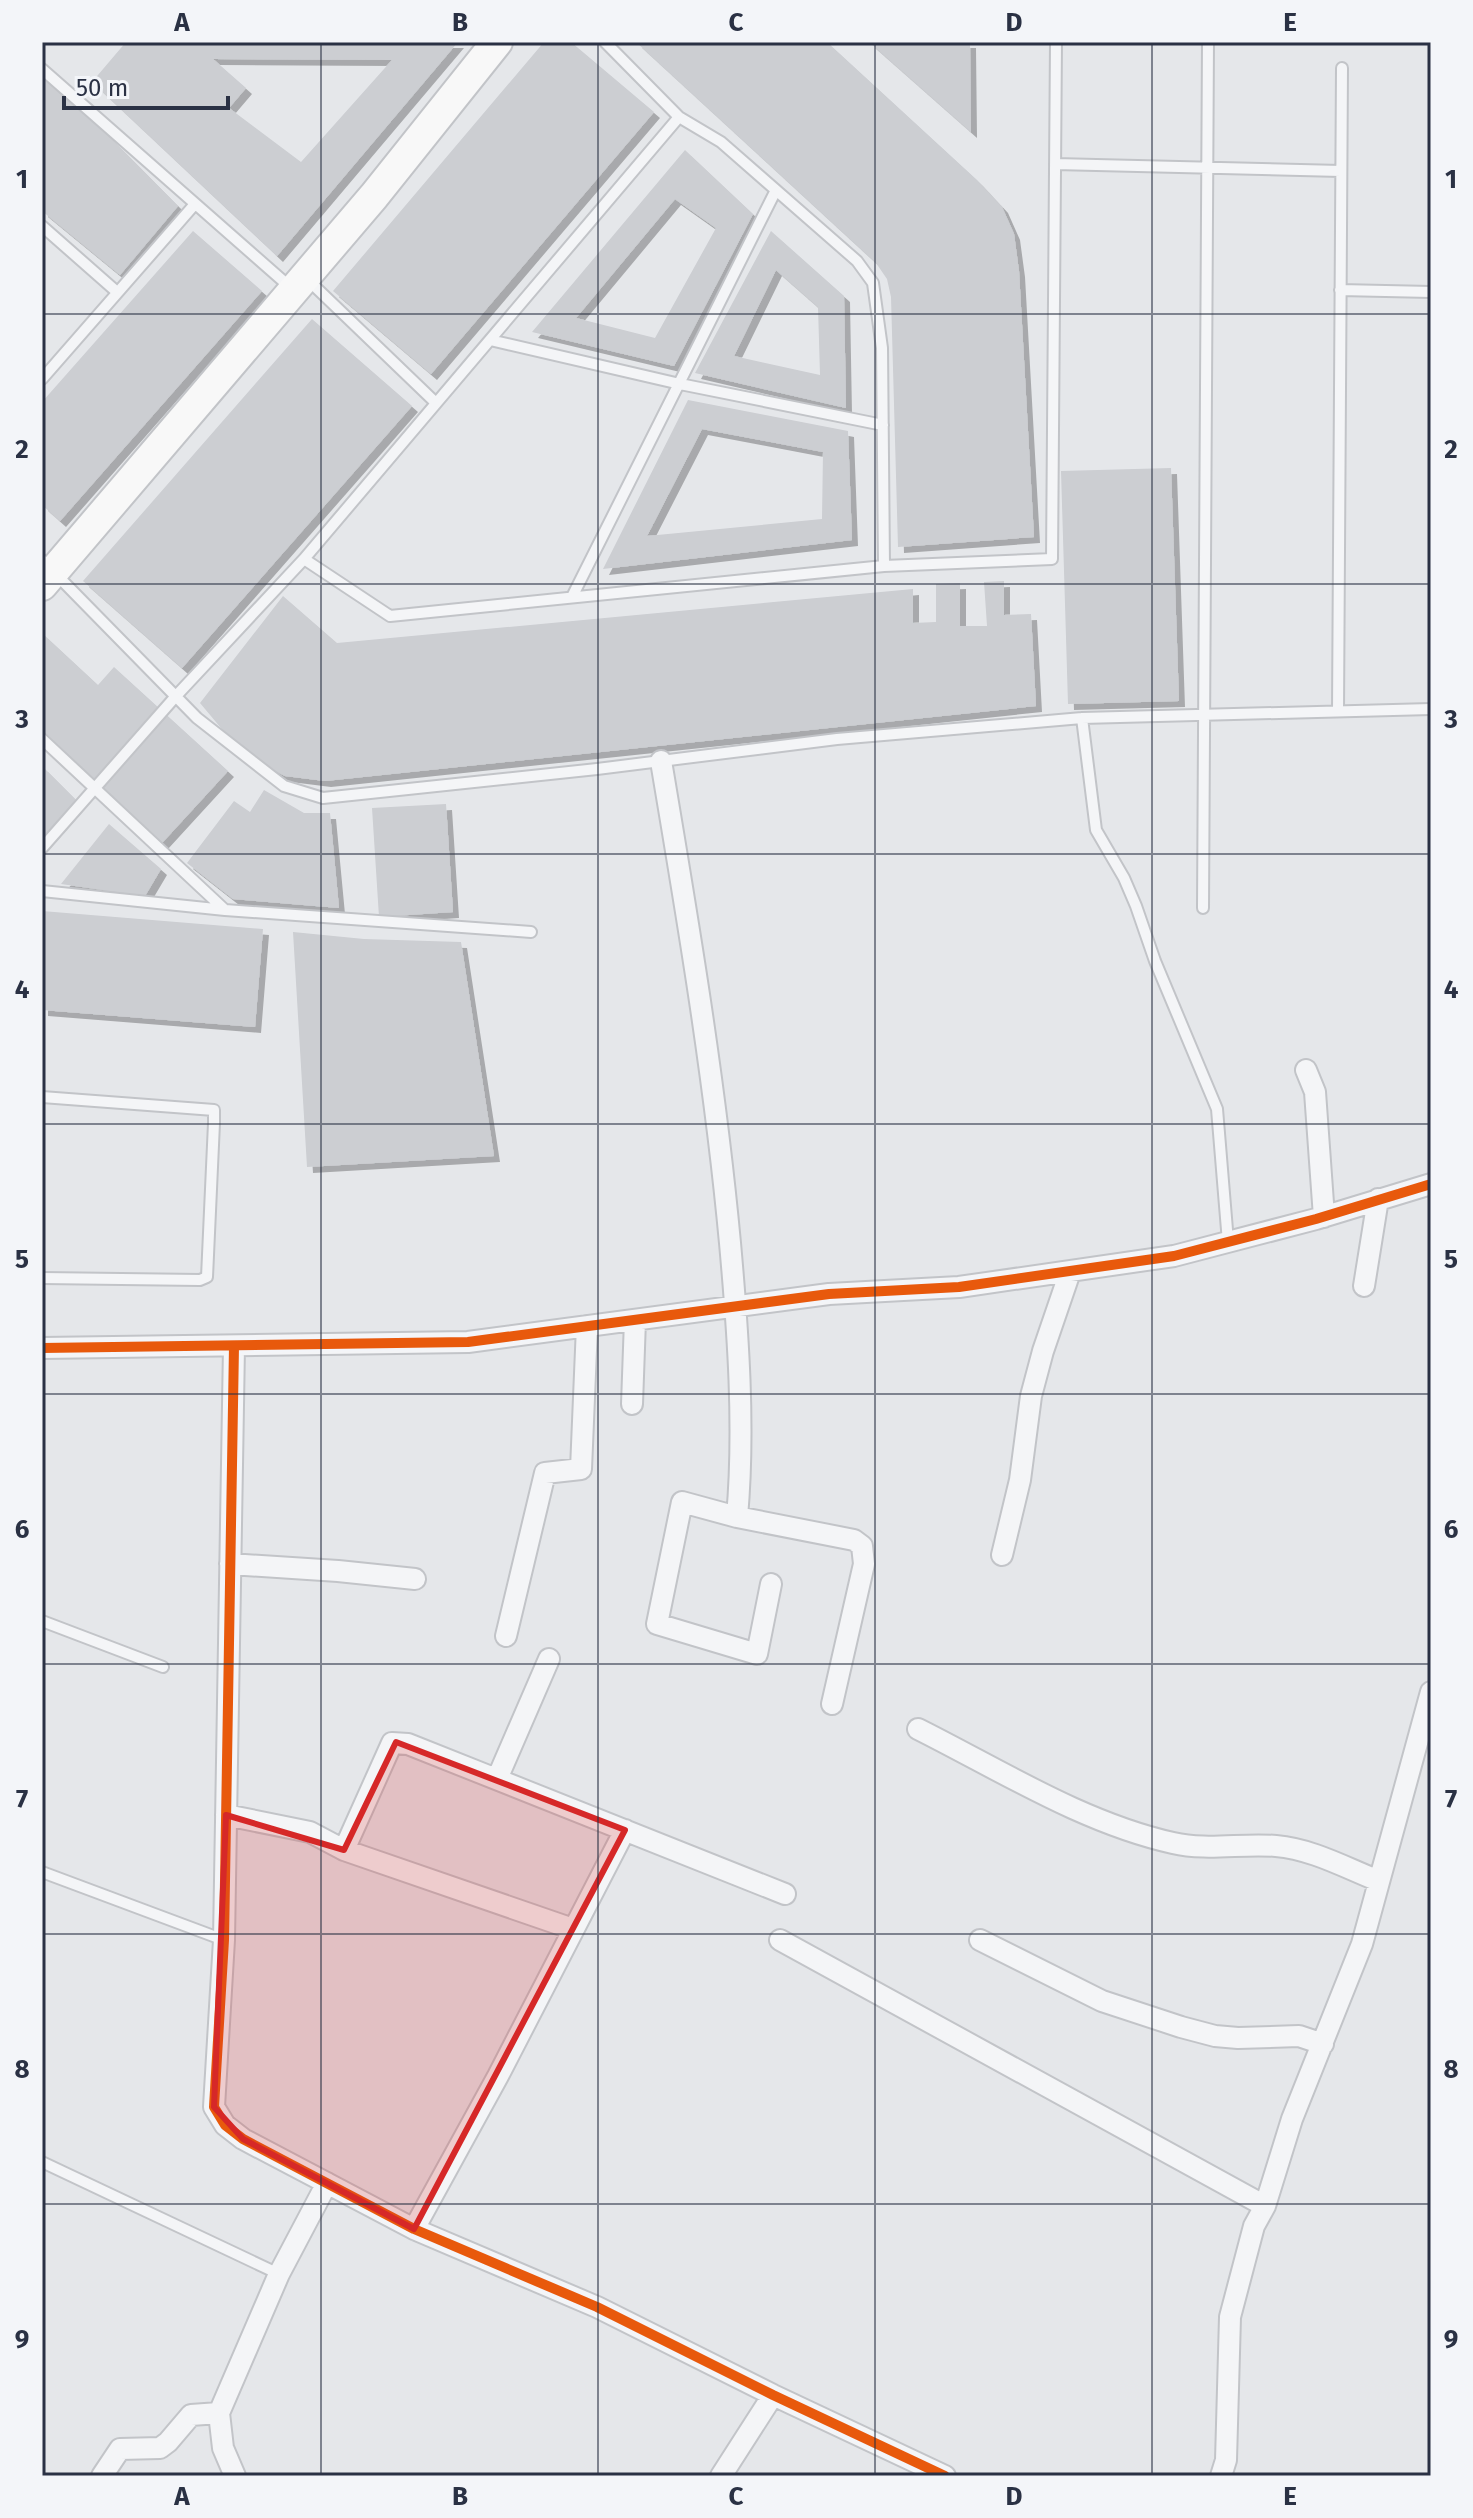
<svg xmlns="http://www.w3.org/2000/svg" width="1473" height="2518" font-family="'Fira Sans',sans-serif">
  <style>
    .building { fill: #ccced2; fill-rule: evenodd; filter: url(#shadow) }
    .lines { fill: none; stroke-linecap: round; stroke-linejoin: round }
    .lane-casing { stroke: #c2c4c8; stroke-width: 14 }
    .street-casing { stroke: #c2c4c8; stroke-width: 24 }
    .secondary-casing { stroke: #c2c4c8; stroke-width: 34 }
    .lane { stroke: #f4f5f7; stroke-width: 10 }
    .street { stroke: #f4f5f7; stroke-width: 20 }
    .secondary { stroke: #f8f8f8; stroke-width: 30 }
    .cycleway-casing { stroke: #f3f5f9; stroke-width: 15 }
    .cycleway { stroke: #e8590c; stroke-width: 10 }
    .marked { fill: #d62828; fill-opacity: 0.2; stroke: #d62828; stroke-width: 6; stroke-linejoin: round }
    .grid { fill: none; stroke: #2a3144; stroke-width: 2; stroke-opacity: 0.55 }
    .neatline { fill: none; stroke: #2a3144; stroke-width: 3 }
    .grid-label { font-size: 26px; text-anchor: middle; font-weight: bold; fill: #2a3144 }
  </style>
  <defs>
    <filter id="shadow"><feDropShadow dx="6" dy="6" stdDeviation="0" flood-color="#0004"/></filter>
  </defs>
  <rect width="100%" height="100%" fill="#e5e7ea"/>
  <path class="building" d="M126,42H458L277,256L92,82ZM213,59L392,60L301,162L229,108L246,88Z
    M544,42H571L654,112L431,374L333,291Z
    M636,42H827L977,180L1002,207L1014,234L1019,271L1034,537L898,547L891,297L887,279L876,263Z
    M869,42H970L971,132Z
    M42,75L75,102L178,206L120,275L42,211Z
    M685,150L753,214L674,366L532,332ZM675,199L716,228L655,338L576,318Z
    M193,231L262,291L60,521L42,505V402Z
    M771,231L844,296L846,408L695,373ZM776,270L818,307L820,375L734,356Z
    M312,319L412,406L182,668L83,581Z
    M688,400L848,431L852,540L603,569ZM702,429L823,452L822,519L647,536Z
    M1171,468L1179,701L1068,704L1061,471Z
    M1004,581V615L1031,614L1036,706L325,781L285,776L262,764L236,746L200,703L283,596L337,643L913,589V623L936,622V584L960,583V626H987L984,582Z
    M42,633L98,685L114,667L228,771L162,843L42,732Z
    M42,766L79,803L42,845Z
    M264,790L304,813H330L339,908L233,899L187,863L234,801L250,812Z
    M446,804L453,912L379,917L372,808Z
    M109,824L161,869L145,896L61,884Z
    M42,911L263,929L255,1027L42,1010Z
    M293,932L364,939L461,942L494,1156L307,1167Z"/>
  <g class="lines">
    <g class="lane-casing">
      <path id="lane" d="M605,42L679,117L721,142L857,261L873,283L882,348L884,566
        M42,69L290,287
        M1055,164L1341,171
        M42,226L117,292
        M306,278L436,403
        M1340,290L1431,292
        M490,340L680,384L883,425
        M42,379L195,204
        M304,559L390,616L884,566L1052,559L1056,42
        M42,560L197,718L284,786L323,798L597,769L837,739L1082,718L1431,709
        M572,597L776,190
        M1338,711L1342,68
        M1082,718L1096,830L1124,878L1136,906L1155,961L1217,1109L1228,1242
        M42,739L225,910
        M42,848L176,696L304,559L679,117
        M42,891L225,910L531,932
        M1203,908L1208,42
        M42,1097L214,1110V1123L207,1277L200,1280L42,1278
        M42,1621L163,1667
        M42,1872L224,1940
        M42,2162L279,2274"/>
    </g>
    <g class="street-casing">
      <path id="street" d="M661,761C688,921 715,1081 730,1243C738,1332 745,1428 737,1517
        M1306,1070L1315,1092L1324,1217
        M1364,1286L1378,1199
        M234,1346L224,1940L214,2107L225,2125L243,2139L414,2229L597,2307L773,2395L945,2476
        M42,1348L468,1342L829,1294L959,1287L1174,1256L1316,1219L1431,1184
        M632,1404L635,1320
        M1002,1555L1020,1480L1031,1396L1043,1351L1070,1272
        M230,1564L338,1571L415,1579
        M771,1584L757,1654L657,1624L682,1502L737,1517L854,1540L862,1546L864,1564L832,1704
        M506,1636L545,1473L581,1469L587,1326
        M918,1729C1000,1770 1083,1823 1173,1843C1207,1851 1242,1843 1276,1846C1312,1849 1346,1868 1379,1881
        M497,1779L549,1659
        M226,1815L310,1832L344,1850L573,1929
        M344,1850L392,1743L408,1744L785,1894
        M780,1940L1265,2206
        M980,1940L1102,2001L1181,2027L1215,2036L1238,2038L1299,2036L1323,2044
        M414,2229L498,2076L625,1830
        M102,2476L120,2449L160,2448L168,2442L191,2415L219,2413
        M235,2476L223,2448L219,2413L279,2274L327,2183
        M721,2476L773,2395
        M1221,2476L1226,2460L1230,2317L1254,2226L1265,2206L1292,2119L1362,1944L1431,1692"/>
    </g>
    <g class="secondary-casing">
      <path id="secondary" d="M42,585L374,196L497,42"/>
    </g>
    <use href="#lane" class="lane"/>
    <use href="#street" class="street"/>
    <use href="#secondary" class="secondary"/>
    <g class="cycleway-casing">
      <path id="cycleway" d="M234,1346L224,1940L214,2107L225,2125L243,2139L414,2229L597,2307L773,2395L945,2476
        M42,1348L468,1342L829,1294L959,1287L1174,1256L1316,1219L1431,1184"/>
    </g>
    <use href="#cycleway" class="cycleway"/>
  </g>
  <path class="marked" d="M396,1742L625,1830L414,2229L243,2139L214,2107L226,1815L344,1850Z"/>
  <path class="grid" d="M321,42V2476M598,42V2476M875,42V2476M1152,42V2476M42,314H1431M42,584H1431M42,854H1431M42,1124H1431M42,1394H1431M42,1664H1431M42,1934H1431M42,2204H1431"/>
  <rect width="1473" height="2518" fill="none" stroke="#f3f5f9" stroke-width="88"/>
  <path d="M64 96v12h164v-12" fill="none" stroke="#2a3144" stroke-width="4"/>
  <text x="76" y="96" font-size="24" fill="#2a3144" stroke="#f3f5f9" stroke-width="6" paint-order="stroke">50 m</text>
  <rect x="44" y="44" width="1385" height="2430" class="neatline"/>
  <g class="grid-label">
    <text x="182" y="31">A</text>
    <text x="460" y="31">B</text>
    <text x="736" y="31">C</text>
    <text x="1014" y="31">D</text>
    <text x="1290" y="31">E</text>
    <text x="22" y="188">1</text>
    <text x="1451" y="188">1</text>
    <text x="22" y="458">2</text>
    <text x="1451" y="458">2</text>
    <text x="22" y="728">3</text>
    <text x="1451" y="728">3</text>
    <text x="22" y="998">4</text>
    <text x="1451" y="998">4</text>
    <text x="22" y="1268">5</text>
    <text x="1451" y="1268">5</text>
    <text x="22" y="1538">6</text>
    <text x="1451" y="1538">6</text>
    <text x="22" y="1808">7</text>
    <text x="1451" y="1808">7</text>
    <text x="22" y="2078">8</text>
    <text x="1451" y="2078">8</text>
    <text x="22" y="2348">9</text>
    <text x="1451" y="2348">9</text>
    <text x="182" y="2505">A</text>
    <text x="460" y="2505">B</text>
    <text x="736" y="2505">C</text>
    <text x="1014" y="2505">D</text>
    <text x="1290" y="2505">E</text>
  </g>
</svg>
